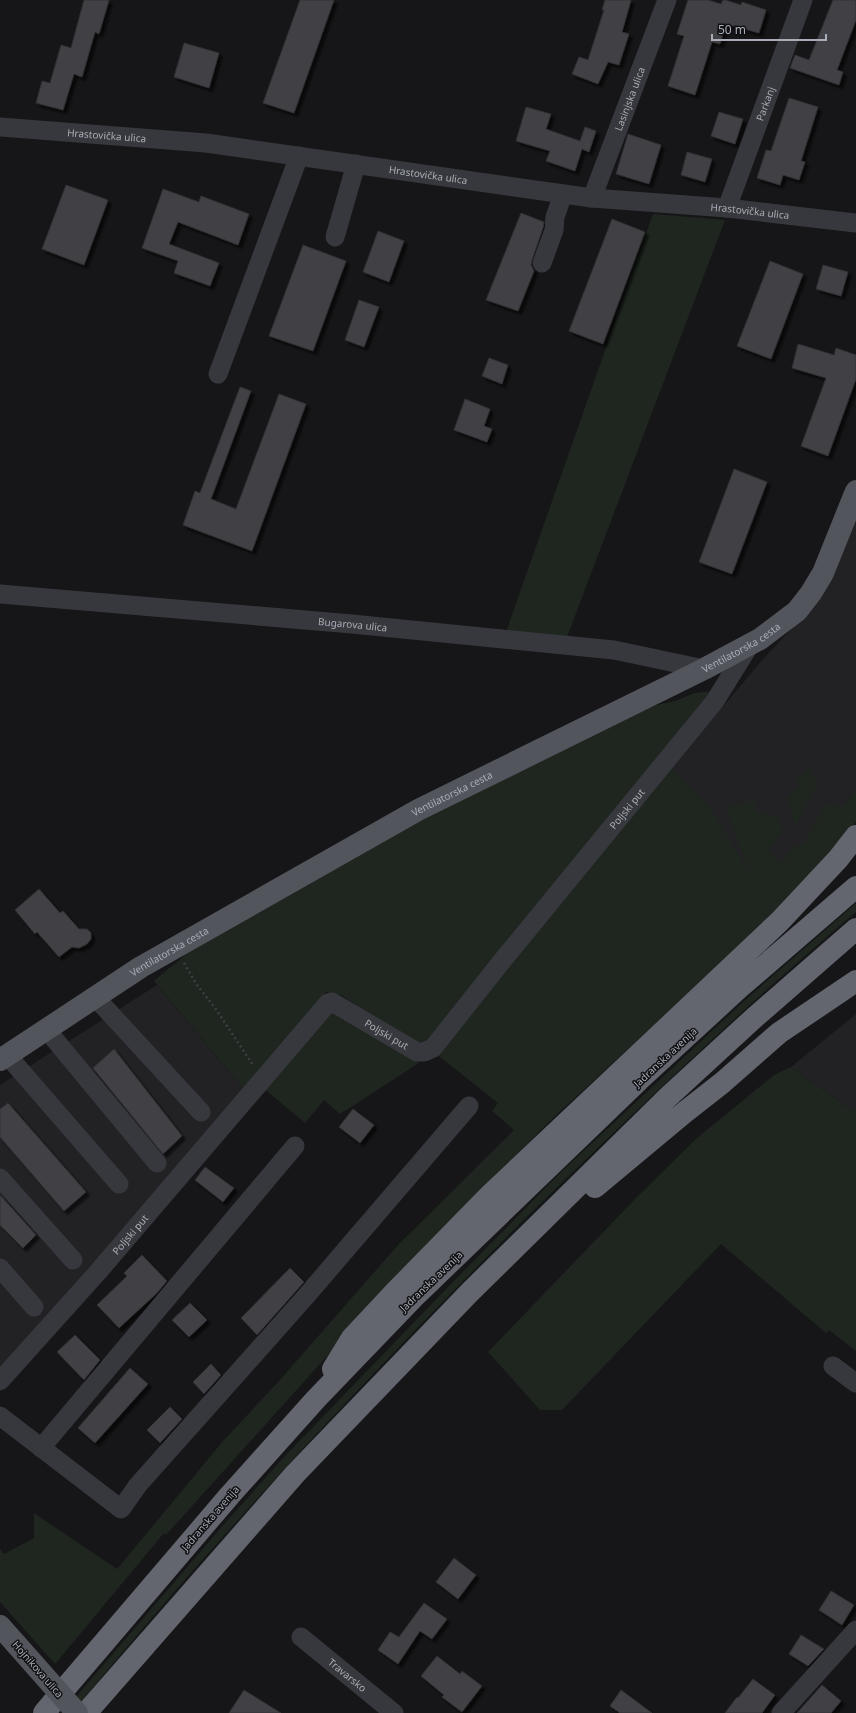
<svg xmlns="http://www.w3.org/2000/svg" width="856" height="1713" font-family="'Noto Sans',sans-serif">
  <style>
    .built { fill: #222225 }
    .green { fill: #1e261f }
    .building { fill: #404145; stroke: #303034; filter: url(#shadow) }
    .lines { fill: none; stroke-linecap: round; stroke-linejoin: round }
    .path { stroke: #3d3f44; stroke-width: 2.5; stroke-dasharray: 2 3; stroke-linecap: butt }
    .minor { stroke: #37383d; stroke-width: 19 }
    .major { stroke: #53555c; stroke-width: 22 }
    .highway { stroke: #63666e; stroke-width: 22 }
    .major-bridge { stroke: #53555c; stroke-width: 22 }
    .labels { text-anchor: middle; stroke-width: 3; stroke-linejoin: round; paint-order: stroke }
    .street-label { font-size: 10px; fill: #a8adb8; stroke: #111113 }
  </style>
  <defs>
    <filter id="shadow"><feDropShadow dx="3.5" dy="3.5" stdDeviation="1" flood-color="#0009"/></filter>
  </defs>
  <rect width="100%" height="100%" fill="#161618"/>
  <path class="built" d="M856,510V790L826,827L756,905L671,768L764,658L819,600Z
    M157,985L245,1091L0,1371V1085Z
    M856,1014V1113L791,1067Z"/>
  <path class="green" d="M653,214L725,220L567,637L506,632Z
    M711,691L425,1044L407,1039L341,995L326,992L245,1091L154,981C164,971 176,964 186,954L427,817L625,719L657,705L675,701L695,693Z
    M671,768L713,812L750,874L739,846L727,808L755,799V813L777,817L783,831L769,849L781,866L789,851L804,842L825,804L843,806L856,790V822L835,848L778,911L553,1118L436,1235L166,1535L164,1533L55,1664L0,1602V1549L4,1554L34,1538V1513L117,1569L223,1441L279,1381L398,1245L514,1130L492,1111L498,1103L435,1053Z
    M809,768L818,784L795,826L788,798L798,786L797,778Z
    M856,903V912C748,1003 646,1101 545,1199C379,1363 220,1533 72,1713H62L225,1523L285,1456L449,1286L560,1173L744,1001Z
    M329,1009L335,1010L419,1063L340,1114L324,1100L305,1123L263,1088Z
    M791,1067L856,1113V1351L829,1330L826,1333L721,1244L562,1410H540L488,1352L636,1198L697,1138L774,1075Z"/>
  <path class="building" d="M84,0H109L99,34L95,32L82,77L74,74L63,110L36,103L42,81L50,83L61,45L71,48Z
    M300,0H334L294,113L263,103Z
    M605,0H631L622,32L629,34L619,65L608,62L598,84L572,74L579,57L588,60L604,10H602Z
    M688,0H708L721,4L723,0H725L741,5L742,2L766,10L759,33L726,24L720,44L712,42L695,95L668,86L684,36L677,34Z
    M833,0H856V20L837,70L843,72L839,85L790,68L795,55L809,60Z
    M184,43L219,53L209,88L174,77Z
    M789,98L818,107L801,161L805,162L799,180L783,175L780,185L757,178L766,150L771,151Z
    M526,107L551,114L546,129L580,141L585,127L596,131L589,152L582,149L575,171L546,161L550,151L516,141Z
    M719,112L743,119L735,144L711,136Z
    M628,134L661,145L649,184L616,174Z
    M687,152L712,159L705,182L681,175Z
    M66,185L108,200L84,265L42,249Z
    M163,189L199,202L201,196L249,214L238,245L178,222L169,244L219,263L210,286L174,273L178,261L142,248Z
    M521,213L544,222L543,228L532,260L531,265L534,271L518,311L486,300Z
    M612,219L645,232L603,344L569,331Z
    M378,231L404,241L389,282L363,272Z
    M303,245L346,261L313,351L269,336Z
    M770,261L803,274L771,359L737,346Z
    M823,265L848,272L841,296L816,289Z
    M359,300L379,307L364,347L345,340Z
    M798,344L834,355L836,348L856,355V379L828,456L801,446L826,378L792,368Z
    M489,358L508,365L502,384L482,376Z
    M240,387L251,391L211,499L236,509L279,394L306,404L252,551L183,525L195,491L200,493Z
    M465,399L490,409L484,426L492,429L487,442L454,430Z
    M734,469L767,482L732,574L699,562Z
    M39,889L60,913L63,911L79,929H87L91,933V939L87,944L79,948L72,947L59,957L37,932L35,934L15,910Z
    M114,1049L182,1136L163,1154L93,1068Z
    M8,1103L86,1192L64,1211L0,1137V1109Z
    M353,1109L374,1125L360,1143L339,1127Z
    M205,1167L234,1188L223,1202L195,1180Z
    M0,1195L36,1235L23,1248L0,1225Z
    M142,1255L167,1281L157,1293L119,1328L97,1305L127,1276L124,1273Z
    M290,1268L304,1282L257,1335L241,1318Z
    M190,1303L207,1320L189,1337L172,1320Z
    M75,1335L100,1360L84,1380L57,1352Z
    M211,1364L221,1375L204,1394L193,1382Z
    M130,1368L148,1384L95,1443L78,1428Z
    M170,1407L182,1419L160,1443L147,1430Z
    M454,1558L476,1575L458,1599L436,1582Z
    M831,1591L854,1605L842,1625L819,1610Z
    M424,1603L447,1619L432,1639L420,1631L398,1664L378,1650L390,1632L399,1637Z
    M801,1635L824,1649L808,1666L789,1654Z
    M437,1656L460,1674L462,1671L482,1686L462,1712L442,1697L444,1695L421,1676Z
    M753,1679L775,1695L762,1713H725L737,1697L738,1698Z
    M822,1685L841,1701L831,1713H797Z
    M244,1690L281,1713H229Z
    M621,1690L652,1713H620L610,1706Z"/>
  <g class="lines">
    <path class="path" d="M184,963L197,985L215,1008L253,1065"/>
    <g class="minor">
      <path id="s1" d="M0,127L206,143L592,198L727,208L856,223"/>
      <path id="s2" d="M592,198L667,0"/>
      <path id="s3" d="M727,208L803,0"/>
      <path d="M335,237L356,164"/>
      <path d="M542,263L554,230L555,217L563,194"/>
      <path d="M218,374L299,156"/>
      <path id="s4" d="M0,594L352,624L614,650L704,669"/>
      <path d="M95,997L201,1112"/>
      <path d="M46,1029L157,1163"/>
      <path d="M7,1055L119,1184"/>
      <path d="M0,1178L73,1260"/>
      <path d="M0,1268L34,1307"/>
      <path d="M833,1366L856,1383"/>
      <path id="s5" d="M0,1381L98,1272L328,1003L332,1002L417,1052H424L433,1048L502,961L715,701L751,643"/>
      <path d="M0,1416L121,1509L138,1485L307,1295L469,1106"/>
      <path d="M41,1448L295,1146"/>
      <path id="s6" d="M301,1637L394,1713"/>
      <path d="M781,1713L856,1630"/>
    </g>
    <g class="major">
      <path id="s7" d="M0,1060L141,967L418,810L704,669L760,639L797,611L811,593L823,573L856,491"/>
      <path d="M0,1626L16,1644"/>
    </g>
    <path class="highway" d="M595,1187L685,1112L722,1083L779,1033L856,981
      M333,1369L352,1338L395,1292L490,1195L780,921L838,859L856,836
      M44,1713L230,1495L316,1399L416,1295L639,1080L739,988L856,887
      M86,1713L295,1474L470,1292L668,1097L754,1018L856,929"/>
    <path class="major-bridge" d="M16,1644L77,1713"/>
  </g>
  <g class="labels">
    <g class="street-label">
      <text dy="4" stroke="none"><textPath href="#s2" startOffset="106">Lasinjska ulica</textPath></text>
      <text dy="4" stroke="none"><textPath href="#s3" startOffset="111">Parkanj</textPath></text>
      <text dy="4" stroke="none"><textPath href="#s1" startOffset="107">Hrastovička ulica</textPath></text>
      <text dy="4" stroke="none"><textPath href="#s1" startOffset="431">Hrastovička ulica</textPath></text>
      <text dy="4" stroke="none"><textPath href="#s1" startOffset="755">Hrastovička ulica</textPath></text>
      <text dy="4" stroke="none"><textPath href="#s4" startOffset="354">Bugarova ulica</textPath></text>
      <text dy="4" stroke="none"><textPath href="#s7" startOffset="849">Ventilatorska cesta</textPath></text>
      <text dy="4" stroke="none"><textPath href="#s7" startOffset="525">Ventilatorska cesta</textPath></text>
      <text dy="4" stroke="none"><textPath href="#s5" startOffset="928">Poljski put</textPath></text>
      <text dy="4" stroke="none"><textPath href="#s7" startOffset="201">Ventilatorska cesta</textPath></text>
      <text dy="4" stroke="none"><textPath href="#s5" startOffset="568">Poljski put</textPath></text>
      <text transform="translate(665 1057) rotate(-43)" y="4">Jadranska avenija</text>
      <text dy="4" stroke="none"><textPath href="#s5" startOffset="196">Poljski put</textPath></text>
      <text transform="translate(431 1281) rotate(-44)" y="4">Jadranska avenija</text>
      <text transform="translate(210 1518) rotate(-49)" y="4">Jadranska avenija</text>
      <text transform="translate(38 1669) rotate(49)" y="4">Hojnikova ulica</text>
      <text dy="4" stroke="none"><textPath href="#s6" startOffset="60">Travarsko</textPath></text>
    </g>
  </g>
  <path d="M712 34v6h114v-6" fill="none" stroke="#a8adb8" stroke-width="2"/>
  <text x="718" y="34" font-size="12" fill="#a8adb8" stroke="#111113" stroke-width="3" paint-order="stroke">50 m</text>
</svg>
